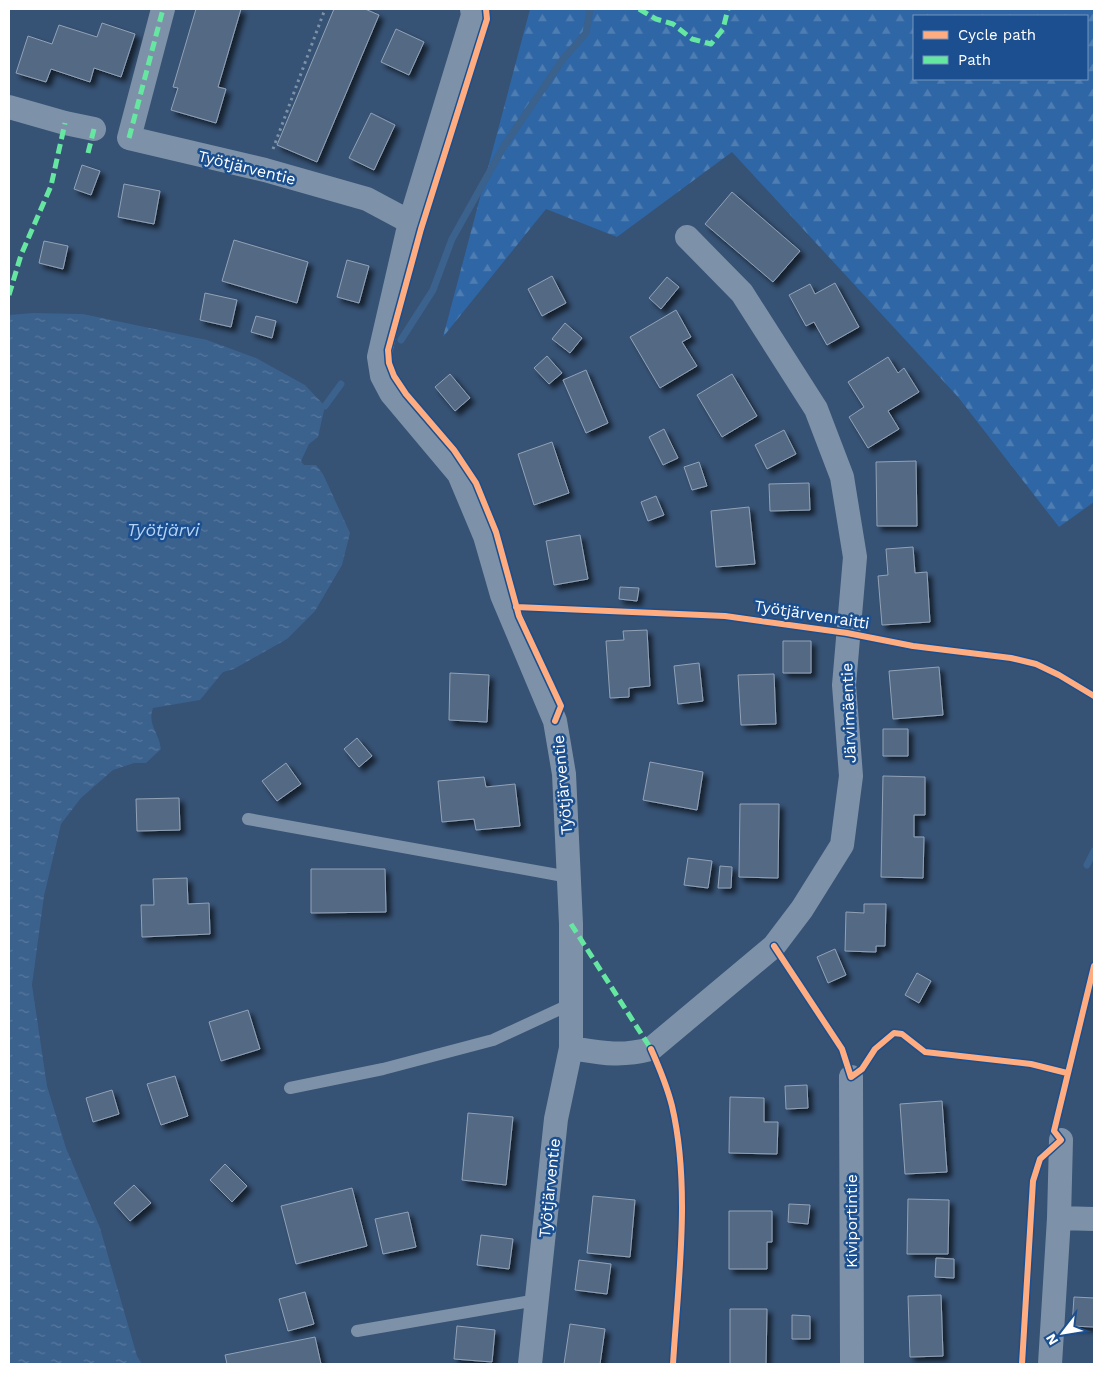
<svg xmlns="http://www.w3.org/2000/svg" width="1103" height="1373" font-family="'Work Sans',sans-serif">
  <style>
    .forest { fill: url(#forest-firs); fill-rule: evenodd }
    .water { fill: url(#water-ripples) }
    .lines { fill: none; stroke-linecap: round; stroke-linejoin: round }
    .stream { stroke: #3b618d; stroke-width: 7 }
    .building { fill: #526984; stroke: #92a2b6; filter: url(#shadow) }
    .path { stroke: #7d92a8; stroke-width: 3; stroke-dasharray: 2.5 4; stroke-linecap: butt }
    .service { stroke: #7d92a8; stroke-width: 12 }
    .minor { stroke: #7d92a8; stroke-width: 24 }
    .quiet { stroke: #66e7a1; stroke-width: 5; stroke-dasharray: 10 5; stroke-linecap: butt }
    .cycleway-casing { stroke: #1b4f8f; stroke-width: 9 }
    .cycleway { stroke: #ffac80; stroke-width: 6 }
    .labels { text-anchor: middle; stroke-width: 5; stroke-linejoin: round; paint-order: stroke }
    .street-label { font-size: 16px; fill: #fff; stroke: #1b4f8f }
    .water-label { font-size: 18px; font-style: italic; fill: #b5d3f5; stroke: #1b4f8f }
  </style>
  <defs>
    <pattern id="forest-firs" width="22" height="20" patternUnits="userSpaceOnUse" patternTransform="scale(1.25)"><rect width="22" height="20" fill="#2f66a5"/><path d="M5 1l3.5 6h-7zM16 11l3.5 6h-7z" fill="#4e7db2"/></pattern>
    <pattern id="water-ripples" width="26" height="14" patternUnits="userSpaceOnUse" patternTransform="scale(1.25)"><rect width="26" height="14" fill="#3b618d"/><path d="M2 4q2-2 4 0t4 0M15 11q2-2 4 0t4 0" fill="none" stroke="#58799e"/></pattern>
    <filter id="shadow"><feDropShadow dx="4.5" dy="4.5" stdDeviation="2.5" flood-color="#0009"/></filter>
  </defs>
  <rect width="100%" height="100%" fill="#365274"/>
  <path class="forest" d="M530,9H1094V502L1059,527L958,397L732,152L617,237L546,209L443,337ZM914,16H1087V79H914Z"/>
  <path class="water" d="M33,313L83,314L207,340L256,358L305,385L325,406L318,437L309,444L301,461L304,465H316L323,474L350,533L342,565L315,611L287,639L234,669L223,672L200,700L153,708C147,725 159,732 161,749L146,763H134L113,770L81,798L61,824L44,896L32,985L47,1086L66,1148L100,1228L137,1356L142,1364H9V315Z"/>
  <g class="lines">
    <path class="stream" d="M401,340L433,290L452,239L504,146L563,59L586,33L590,9
      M325,406L341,384
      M1087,865L1094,851"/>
  </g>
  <path class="building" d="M196,9H241L218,87L226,89L216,123L171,110L178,88L173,87Z
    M334,9H365L379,15L317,162L277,145Z
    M102,23L135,34L121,77L94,68L90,82L51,69L46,82L16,73L28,36L52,44L59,25L97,37Z
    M396,29L424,42L409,75L381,62Z
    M371,113L395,125L374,170L349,158Z
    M82,165L100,171L91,195L74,189Z
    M124,184L160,191L154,224L118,217Z
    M732,192L800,251L773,282L705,224Z
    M234,240L308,262L297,303L222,281Z
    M44,241L68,246L63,269L39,263Z
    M347,260L369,266L359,303L337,297Z
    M552,276L566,303L542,316L528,289Z
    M667,277L679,287L661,309L649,298Z
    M835,283L859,327L827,345L814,322L806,326L789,295L810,284L815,294Z
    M205,293L237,300L231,327L200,320Z
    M676,310L691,337L682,342L697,366L660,388L630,337Z
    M256,316L276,321L272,338L251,332Z
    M565,323L582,338L570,353L552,339Z
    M547,356L562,373L549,384L534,368Z
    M888,357L898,373L904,368L919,392L888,411L899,429L868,448L849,417L864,407L848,382Z
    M586,370L608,423L586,433L563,380Z
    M450,374L470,398L455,411L435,387Z
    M732,374L757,416L722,437L697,395Z
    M664,429L678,458L663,465L649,437Z
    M784,430L796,454L767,469L755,445Z
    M552,442L569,493L534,505L518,454Z
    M916,461L917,526H877L876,462Z
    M699,462L707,486L692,490L684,467Z
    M809,483L810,510L770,511L769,484Z
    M656,496L664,515L648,521L641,502Z
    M749,507L755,564L716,567L711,511Z
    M580,535L588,579L554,585L546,541Z
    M913,547L915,573L927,572L930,622L882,625L878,576L888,575L886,549Z
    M620,587L639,588L637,601L619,599Z
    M647,630L650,686L629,688V697L610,698L606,641L624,640L623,631Z
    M783,641H811V673H783Z
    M699,663L703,701L678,704L674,666Z
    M939,667L943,715L893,719L889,671Z
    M450,673L489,675L487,722L449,720Z
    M774,674L776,724L741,725L738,675Z
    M883,729H908V756H883Z
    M357,738L372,756L359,767L344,749Z
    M650,762L703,772L697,810L643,800Z
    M286,763L301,784L277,801L262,781Z
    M883,776L925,777V815H914V837H924L923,878L881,877Z
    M484,777L486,787L515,784L520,826L476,830L474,819L442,822L438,781Z
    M179,798L180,830L137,831L136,799Z
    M740,804H779L778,878L739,877Z
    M688,858L712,861L708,888L684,885Z
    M720,866L732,867L731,888H718Z
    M311,869H385L386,912L311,913Z
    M187,878L188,904L209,903L210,934L142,937L141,905H154L153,879Z
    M864,904H886L885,946H876V952L845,951L846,912L864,913Z
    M835,949L846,975L828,983L817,957Z
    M917,973L931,981L919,1003L905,995Z
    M248,1010L260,1049L221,1061L209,1022Z
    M175,1076L188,1116L161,1125L147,1084Z
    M807,1085L808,1108L786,1109L785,1086Z
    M112,1090L119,1114L93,1122L86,1098Z
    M730,1097L764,1098V1122H778L777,1154L729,1153Z
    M942,1101L947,1172L905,1174L900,1104Z
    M468,1113L513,1117L506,1185L462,1180Z
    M225,1164L247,1186L232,1202L210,1180Z
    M134,1185L151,1203L130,1221L114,1203Z
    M352,1188L367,1246L296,1264L281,1206Z
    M593,1196L635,1200L630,1257L587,1253Z
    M908,1199L949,1200L948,1254H907Z
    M789,1204L810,1205L808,1224L788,1222Z
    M729,1211H772V1242H767V1269H729Z
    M408,1212L416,1247L383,1254L375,1219Z
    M481,1235L513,1239L509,1269L477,1265Z
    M936,1258L954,1259V1278L935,1277Z
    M579,1260L611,1264L607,1294L575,1290Z
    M305,1292L314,1324L288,1331L279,1299Z
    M941,1295L943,1356L910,1357L908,1296Z
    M1074,1297L1094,1298V1327L1072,1326Z
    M730,1309H767L766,1364H730Z
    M792,1315L810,1316V1339H792Z
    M570,1324L605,1329L600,1364H564Z
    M457,1326L495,1330L492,1362L454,1359Z
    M315,1337L321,1364H227L225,1355Z"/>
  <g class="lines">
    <path class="path" d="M273,149L325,9"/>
    <path class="service" d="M248,819L569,877
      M290,1088L383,1069L493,1040L571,1004
      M357,1331L537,1300"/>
    <path class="minor" d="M163,9L129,138L265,170L367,199L410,222
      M472,9L473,15L410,222L379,357L382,376L391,393L459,474L485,536L502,595L555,721L564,774L571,924V1048L556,1119L530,1364
      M9,107L65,123L94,129
      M571,1048C602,1053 620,1057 651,1049L774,946L802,909L842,845L851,776L844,685L855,557L842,477L816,409L742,293L687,237
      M851,1077L852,1364
      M1059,1218L1094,1219
      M1050,1364L1059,1218L1061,1140"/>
    <path class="quiet" d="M639,9L656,19L673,24L692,39L711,44L723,29L728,9
      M129,138L163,9
      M88,153L94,129
      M9,295L21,255L51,186L65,123
      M571,924L651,1049"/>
    <g class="cycleway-casing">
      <path id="cycleway" d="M486,9L487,19L421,229L388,350L389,363L394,376L406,394L454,450L476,483L496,532L519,616L561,706L555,721
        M516,607L725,616L847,633L913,646L1011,658L1036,664L1059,675L1094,696
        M774,946L842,1049L851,1077L862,1069L875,1049L894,1033L902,1034L925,1052L1031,1064L1067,1073
        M651,1049C659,1067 667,1086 672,1106C691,1187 678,1282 673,1364
        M1022,1364L1033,1181L1040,1159L1061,1140L1054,1131L1094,966"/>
    </g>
    <use href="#cycleway" class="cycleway"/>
  </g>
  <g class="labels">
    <g class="street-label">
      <text transform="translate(247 167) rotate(14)" y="6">Työtjärventie</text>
      <text transform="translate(812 614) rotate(9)" y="6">Työtjärvenraitti</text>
      <text transform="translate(848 713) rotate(-92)" y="6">Järvimäentie</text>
      <text transform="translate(562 785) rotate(-95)" y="6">Työtjärventie</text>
      <text transform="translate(549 1188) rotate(-84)" y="6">Työtjärventie</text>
      <text transform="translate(851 1221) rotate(-90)" y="6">Kiviportintie</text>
    </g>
    <g class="water-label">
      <text x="163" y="536">Työtjärvi</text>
    </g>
  </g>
  <rect width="1103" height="1373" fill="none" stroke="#ffffff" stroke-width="20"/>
  <rect x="913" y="15" width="175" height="65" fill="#1b4f8f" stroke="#7695bc"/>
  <rect x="923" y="31" width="25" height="8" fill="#ffac80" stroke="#7695bc"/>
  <text x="958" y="40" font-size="15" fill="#ffffff">Cycle path</text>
  <rect x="923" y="56" width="25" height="8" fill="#66e7a1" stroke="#7695bc"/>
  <text x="958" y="65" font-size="15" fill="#ffffff">Path</text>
  <g transform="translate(1063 1333) rotate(239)" stroke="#1b4f8f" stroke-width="4" paint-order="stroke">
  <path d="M0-4L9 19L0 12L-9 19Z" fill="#ffffff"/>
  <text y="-8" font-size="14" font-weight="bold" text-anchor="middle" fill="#ffffff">N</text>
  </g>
</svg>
